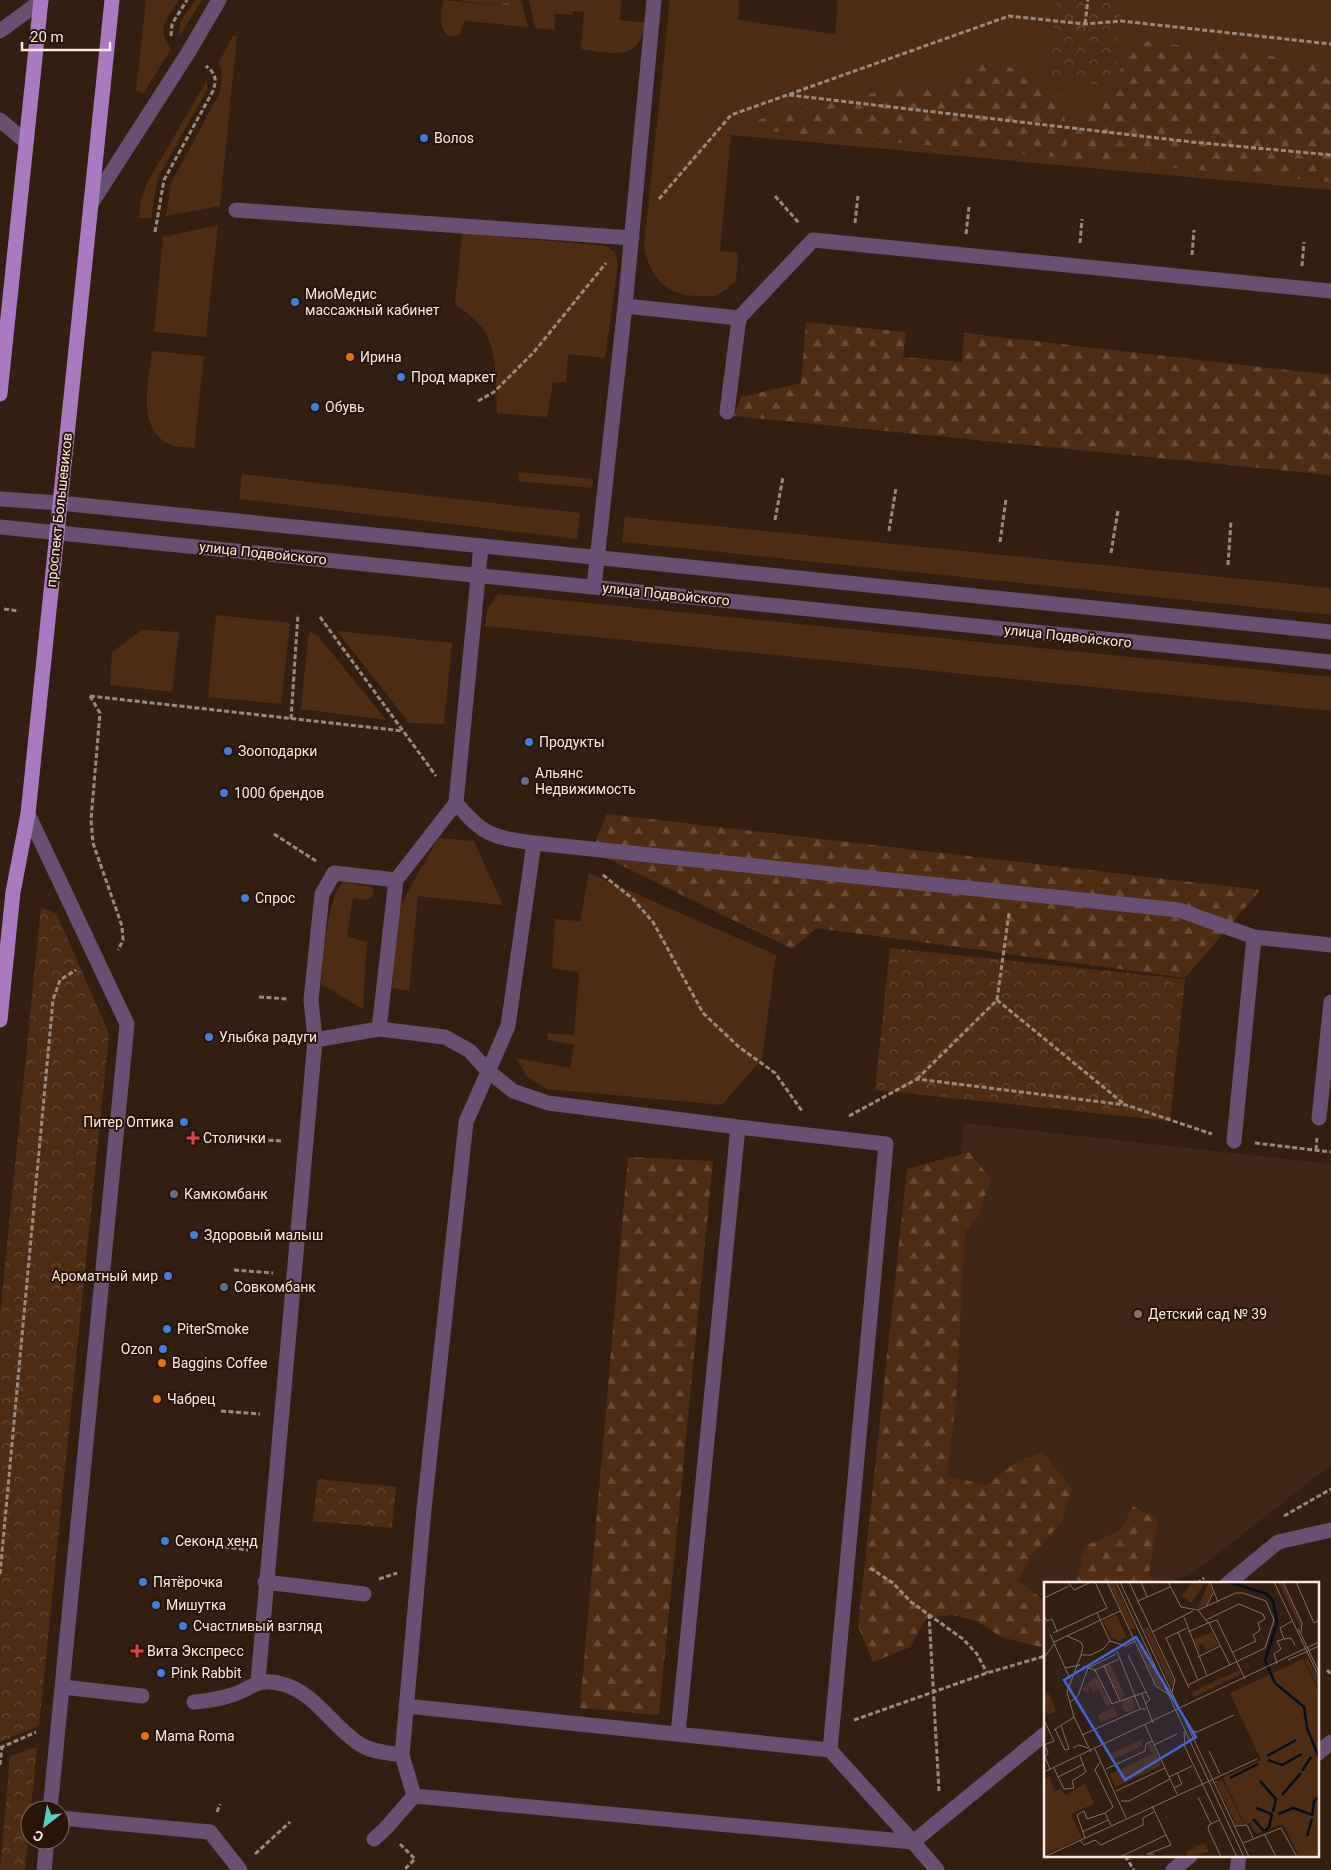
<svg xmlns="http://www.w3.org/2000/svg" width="1331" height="1870" font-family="Roboto,sans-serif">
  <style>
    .built { fill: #3f2616 }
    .grass { fill: #4f2c14 }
    .forest { fill: url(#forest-firs) }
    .park { fill: url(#park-crowns) }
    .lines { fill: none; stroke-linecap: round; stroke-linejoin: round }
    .path { stroke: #9a897f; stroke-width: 3; stroke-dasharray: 5 2.5; stroke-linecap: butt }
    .service { stroke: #675071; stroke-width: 15 }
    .minor { stroke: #675071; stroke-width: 15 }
    .tertiary { stroke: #675071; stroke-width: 15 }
    .primary { stroke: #a97abf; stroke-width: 15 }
    .shop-dot { fill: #3f7fe0; stroke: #281509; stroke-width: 2 }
    .food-dot { fill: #e8710a; stroke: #281509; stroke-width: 2 }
    .service-dot { fill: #5c6f8a; stroke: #281509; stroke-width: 2 }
    .health-dot { fill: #e0444e; stroke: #281509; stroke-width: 2 }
    .education-dot { fill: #8d6e63; stroke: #281509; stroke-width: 2 }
    .labels { text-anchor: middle; stroke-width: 4; stroke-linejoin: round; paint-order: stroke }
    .poi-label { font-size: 14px; fill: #f9ebe3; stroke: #281509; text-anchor: start }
    .street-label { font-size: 14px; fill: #f9ebe3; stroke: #281509 }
    .inset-river { fill: none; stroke: #001020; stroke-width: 2.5 }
    .inset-road { fill: none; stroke: #827166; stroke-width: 1 }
    .view { fill: #3e66da; fill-opacity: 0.15; stroke: #3e66da; stroke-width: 2.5 }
    .inset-edge { fill: none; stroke: #f9ebe3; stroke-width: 2.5 }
  </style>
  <defs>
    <pattern id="forest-firs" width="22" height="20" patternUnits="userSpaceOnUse" patternTransform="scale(1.25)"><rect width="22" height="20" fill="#4f2c14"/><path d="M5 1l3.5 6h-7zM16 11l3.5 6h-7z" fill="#694b36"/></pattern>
    <pattern id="park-crowns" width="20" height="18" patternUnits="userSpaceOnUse" patternTransform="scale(1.25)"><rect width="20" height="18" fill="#4f2c14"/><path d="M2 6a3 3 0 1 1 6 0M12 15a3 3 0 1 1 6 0" fill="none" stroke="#694b36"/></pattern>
  </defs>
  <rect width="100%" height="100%" fill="#321f12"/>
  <path class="built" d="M964,1123L1331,1164V1465L1192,1574L1166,1584H1045V1596L918,1586Z"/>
  <path class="grass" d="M146,0H179C167,21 155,25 171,49L143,94L136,90Z
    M195,0H202L179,37L180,22Z
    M443,0L523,8L528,27L464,21L460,35L449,37C437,27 442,14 443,0Z
    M529,0H622L620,20L645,23C640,63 611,53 581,49L584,12L573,11V15L555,14L554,30L535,28Z
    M670,0H739L738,20L835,34L838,0H1331V190L731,135L720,251L738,253L736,281C730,286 721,294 714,296C708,297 700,296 694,296C663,293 650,276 644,247Z
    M233,36H237L220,206L166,216L171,183L220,92L222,72L219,62Z
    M207,80V90L158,178L151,218H139L141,199L147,183Z
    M218,225L206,337L154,332L163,237Z
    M462,233L606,246L615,252L618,264L605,358L568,354L566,382L553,383L547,417L497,413C496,390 497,362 489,340C484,325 467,313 455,304Z
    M152,351L204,356L194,448C187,447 178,448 171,445C135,430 149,381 152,351Z
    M519,472L593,479L592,488L518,481Z
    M242,474L580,513L577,539L239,499Z
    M625,517L1331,588V615L622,542Z
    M498,594L1331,677V711L485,626L487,610Z
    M216,615L290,623L281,704L208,697Z
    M142,630L179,632L172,692L110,685L112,652Z
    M337,631L452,643L444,724L409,723Z
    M311,632L318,636L386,720L301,709L308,636Z
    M438,838L474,841L503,905L418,896L409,991L392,988L396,913Z
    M589,873L776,955L762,1059L722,1105L547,1089L527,1077L516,1058L570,1068L574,1045L548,1040L547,1033L574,1035L579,972L552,968L555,919L580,921Z
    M344,882L372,887L374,894L368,900L353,898L347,936L367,942L363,1009L321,984C324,962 326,895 344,882Z"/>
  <path class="forest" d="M1134,40L1331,63V182L759,130L757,120L910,84L954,86L980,52L1062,94L1068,152L1086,106L1113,86Z
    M806,322L906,332L903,357L962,362L964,333L1331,375V475L734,416L741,397L801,383Z
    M607,814L1260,890L1185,978L817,928L792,949L592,851Z
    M969,1152L991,1179L978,1217L965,1231L956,1402L947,1476L987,1485L1015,1463L1043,1452L1072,1489L1061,1523L1033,1554L1017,1581L1045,1601V1646L1040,1647L1001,1637L977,1621L952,1615L926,1618L910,1647L873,1662L858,1626L907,1169Z
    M628,1157L713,1161L659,1715L580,1708Z
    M1133,1506L1158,1520L1149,1575L1156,1584H1076L1085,1546L1121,1530Z"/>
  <path class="park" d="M461,0H521L523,8L461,1Z
    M1056,0H1122L1114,86L1049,80Z
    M41,907L57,914L109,1034L39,1726L0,1742V1315Z
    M890,948L1185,979L1170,1121L875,1090Z
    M318,1479L396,1487L392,1528L313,1521Z
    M37,1747L25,1870H0L10,1756Z"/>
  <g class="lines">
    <path class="path" d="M1085,24L1088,0
      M171,36L172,24L187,0
      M789,95L1192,142L1331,155
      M775,196L799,223
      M659,199L731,115L1009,16L1085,24L1121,21L1331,44
      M855,223L858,196
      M155,232L164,180L213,91C217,79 216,74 206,66
      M966,234L969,207
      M1080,243L1082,219
      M1192,255L1194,230
      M1302,266L1304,242
      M478,401L494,392L534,352L606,263
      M775,520L783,477
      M889,531L896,488
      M1000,542L1006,499
      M1111,553L1118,510
      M1228,565L1231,521
      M4,609L19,611
      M320,617L436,776
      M90,696L100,713L91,820L93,843L122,926L123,940L118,950
      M90,696L403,731
      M291,719L298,614
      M274,834L316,861
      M603,875L633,899L653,922L703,1013L739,1047L775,1073L802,1111
      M259,997L288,999
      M997,1000L1124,1104
      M917,1079L997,1000L1009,913
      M849,1116L917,1079L1126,1105L1212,1134
      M246,1139L283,1141
      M1255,1143L1331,1152
      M1316,1150L1317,1138
      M234,1270L273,1273
      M221,1411L260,1414
      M1284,1516L1331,1489
      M209,1545L248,1550
      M870,1568L893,1583L911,1602L963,1639L977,1654L987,1673
      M0,1574L53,1000L60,980L76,970
      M379,1579L397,1573
      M1197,1584L1204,1578
      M929,1614L939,1791
      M1327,1670L1331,1674
      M854,1720L987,1673L1045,1656
      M0,1748L36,1732
      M0,1765L2,1747
      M217,1812L220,1804
      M400,1844L415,1859L404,1870
      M255,1854L290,1822
      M1125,1856L1134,1870"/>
    <path class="service" d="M0,31L41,1
      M0,120L26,142
      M236,210L632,238
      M625,306L739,318L813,240L1331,291
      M727,412L739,318
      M594,587L625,306L654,0
      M534,843L1179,910L1254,937L1331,945
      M379,1029L396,880L456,803L481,546
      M315,1040L379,1029L445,1037L470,1051L488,1071L513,1091L548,1103L738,1127L678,1734
      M1319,1118L1331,1002
      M738,1127L886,1144L830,1750
      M1234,1141L1254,937
      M265,1582L364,1594
      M1227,1584L1278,1542L1331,1530
      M258,1681L315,1040L311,1000L322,894L334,873L396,880
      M63,1687L142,1696
      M194,1702C208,1701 219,1699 232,1695C253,1688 257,1677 282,1684C315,1692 333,1728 361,1745C373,1752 388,1753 402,1755
      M406,1706L830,1750L913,1842L1045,1734
      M1317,1754L1331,1742
      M414,1796L402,1755L424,1509L466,1122L508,1026L534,843C492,837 484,836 456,803
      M414,1796L913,1842L937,1870
      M60,1818L210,1832L240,1870
      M374,1839L385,1829L414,1796
      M1173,1870L1190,1856
      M1237,1870L1239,1856"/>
    <path class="minor" d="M91,204L188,53L219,0
      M28,814L127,1024L50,1810
      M44,1870L47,1840"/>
    <path class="tertiary" d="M0,499L60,503L1331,632
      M0,527L1331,662"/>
    <path class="primary" d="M0,394L41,0
      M0,1020L13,892L28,814L112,0"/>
  </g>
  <g class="shop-dot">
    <circle cx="424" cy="138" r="5"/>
    <circle cx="295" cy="302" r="5"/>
    <circle cx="401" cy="377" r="5"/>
    <circle cx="315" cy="407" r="5"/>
    <circle cx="529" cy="742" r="5"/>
    <circle cx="228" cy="751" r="5"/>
    <circle cx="224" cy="793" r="5"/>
    <circle cx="245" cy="898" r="5"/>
    <circle cx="209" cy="1037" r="5"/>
    <circle cx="184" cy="1122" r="5"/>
    <circle cx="194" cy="1235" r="5"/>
    <circle cx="168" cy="1276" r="5"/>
    <circle cx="167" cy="1329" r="5"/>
    <circle cx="163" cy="1349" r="5"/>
    <circle cx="165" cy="1541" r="5"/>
    <circle cx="143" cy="1582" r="5"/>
    <circle cx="156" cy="1605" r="5"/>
    <circle cx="183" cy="1626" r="5"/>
    <circle cx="161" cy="1673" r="5"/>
  </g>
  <g class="food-dot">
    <circle cx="350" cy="357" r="5"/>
    <circle cx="162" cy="1363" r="5"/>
    <circle cx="157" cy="1399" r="5"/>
    <circle cx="145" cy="1736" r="5"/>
  </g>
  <g class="service-dot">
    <circle cx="525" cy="781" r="5"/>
    <circle cx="174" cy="1194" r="5"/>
    <circle cx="224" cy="1287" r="5"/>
  </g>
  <g class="health-dot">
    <path d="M190.5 1130.5h5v5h5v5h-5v5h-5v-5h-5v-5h5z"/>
    <path d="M134.5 1643.5h5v5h5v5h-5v5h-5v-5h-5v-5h5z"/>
  </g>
  <circle class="education-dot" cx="1138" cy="1314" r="5"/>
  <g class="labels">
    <g class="poi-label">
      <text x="434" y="143">Волоs</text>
      <text x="305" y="299">МиоМедис<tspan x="305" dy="16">массажный кабинет</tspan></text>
      <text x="360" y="362">Ирина</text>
      <text x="411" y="382">Прод маркет</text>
      <text x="325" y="412">Обувь</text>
      <text x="539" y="747">Продукты</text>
      <text x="238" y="756">Зооподарки</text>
      <text x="535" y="778">Альянс<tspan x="535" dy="16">Недвижимость</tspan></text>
      <text x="234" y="798">1000 брендов</text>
      <text x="255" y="903">Спрос</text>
      <text x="219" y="1042">Улыбка радуги</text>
      <text x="174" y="1127" text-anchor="end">Питер Оптика</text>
      <text x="203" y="1143">Столички</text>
      <text x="184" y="1199">Камкомбанк</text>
      <text x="204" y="1240">Здоровый малыш</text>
      <text x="158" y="1281" text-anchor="end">Ароматный мир</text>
      <text x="234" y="1292">Совкомбанк</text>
      <text x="1148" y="1319">Детский сад № 39</text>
      <text x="177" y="1334">PiterSmoke</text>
      <text x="153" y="1354" text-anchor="end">Ozon</text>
      <text x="172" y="1368">Baggins Coffee</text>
      <text x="167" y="1404">Чабрец</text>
      <text x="175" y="1546">Секонд хенд</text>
      <text x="153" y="1587">Пятёрочка</text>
      <text x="166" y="1610">Мишутка</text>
      <text x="193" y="1631">Счастливый взгляд</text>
      <text x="147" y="1656">Вита Экспресс</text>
      <text x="171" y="1678">Pink Rabbit</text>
      <text x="155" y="1741">Mama Roma</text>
    </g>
    <g class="street-label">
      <text transform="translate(59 510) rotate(-84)" y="5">проспект Большевиков</text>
      <text transform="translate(263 553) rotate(6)" y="5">улица Подвойского</text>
      <text transform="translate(666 594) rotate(6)" y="5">улица Подвойского</text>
      <text transform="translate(1068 636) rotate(6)" y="5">улица Подвойского</text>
    </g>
  </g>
  <g transform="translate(1044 1582)">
    <rect width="275" height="275" fill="#321f12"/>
    <path d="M148,0L159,3L147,21L138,14ZM165,0L169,10L162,23L153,27ZM234,0H238L258,42L257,47ZM168,50L174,63L162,69L158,61L155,63L156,72L149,58ZM262,74L275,97V109L261,78ZM195,88L197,92L150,115L148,110ZM4,110L12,129L3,133L0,112ZM77 123a7 7 0 1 1 14 0a7 7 0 1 1-14 0ZM106,161L109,163L117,184L71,205L66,192L108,172L103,164ZM171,199H179L200,242L192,243ZM160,261L165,270L144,275L142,270Z" fill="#4f2c14"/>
    <path d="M66,82L81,113L76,116L61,84ZM52,94L66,122L63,125L54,107L49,111L46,103L43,111L38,107ZM99,157L98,164L67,179L64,173ZM108,173L98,184L90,183V190L70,199L67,192Z" fill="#4f2c14"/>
    <path d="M64,0H70L92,47H86ZM72,33L84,57L79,56L76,60L68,56L58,39ZM104,45L130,99L128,105L99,46ZM98,60L121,108L113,103L94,64ZM259,77L275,111V275H255L241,245L235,243L212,252L206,241L201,242L179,196L217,178L186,111ZM70,125L74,133L57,141L53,133ZM5,195L11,209L17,207L22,213L41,201L50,222L27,232L38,256L0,273V197Z" fill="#4f2c14"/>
    <path class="inset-river" d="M185,0L223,12L229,19L233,41L221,78L231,101L260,125L263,146L275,176M223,174L252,158M224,178L238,183L258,172M258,189L267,175M186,196L214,182M216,199L232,217L229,230M238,213L257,191M212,226L228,232M234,232L249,226L269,233M268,234L270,219L275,215M209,237L220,249M221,249L225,245L228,232M263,254L268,237"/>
    <path class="inset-road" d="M24,0L30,8L47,0M63,0L112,104L124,112M72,0L200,275M76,0L205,275M85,0L131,98L128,110M97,0L103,15M124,0L137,25L154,28L164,41L173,38L201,97M166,0L174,20M230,0L275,95M239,0L258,41L257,51M252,0L270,41L275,38M0,16L25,4M94,19L126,5M162,25L169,11M53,31L66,59M0,34L3,39L8,37L13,49M140,35L163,94M162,38L195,22L219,32L221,37L214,41L216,48L209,53L212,59L189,70M248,39L236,46L240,57L247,56L251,63M165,41L186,83M143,46L122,56L145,106M254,46L275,90M108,50L149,29M134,50L154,98M144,50L164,41M9,51L63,26L51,0M6,52L26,97M23,54L37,60L39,65L37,73M10,60L76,29M73,69L96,127H102M84,73L106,118L102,121M154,75L176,64M0,76L10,62M244,78L275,64M233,82L230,72L237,67L233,59L240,57M39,84L44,86L72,72M60,84L76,119L102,110M21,86L36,83M51,88L68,122L76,119M144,103L221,66L230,38L222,19L199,11H192L154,28M98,112L109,141M26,120L34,114L44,86L51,88L75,77M0,138L10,159L0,163M101,143L133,212M11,147L21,168L25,167L17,144M10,148L30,135M147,149L153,150L190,133M140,150L141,165L193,275M38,153L96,127M1,163L4,171L1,175L6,187M110,163L133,152M29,166L35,163L44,166M51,167L82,236M165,169L176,192M47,170L30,135L23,110L37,73H47L59,67L66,59L82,64L91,59M56,180L51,188L69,225L61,231L67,243M10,186L14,195L40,182M62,187L101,169L102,162L108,159M0,190L275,60M14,195L20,207L30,206L28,199L42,190L36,174M125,195L148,184M130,206L138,202L133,191M72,209L121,186M154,215L167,242M77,219H85L126,197M175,238L165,243L164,247L177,275M191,244L203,243L209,256M38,250L64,238M221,253L232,275M41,256L33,233L40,229L43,237L61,231M36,258L40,263L51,258L57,263L99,243V236L110,230M199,261L237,246L253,275M110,272H103L127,263L122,253M0,275L213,177M76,275L122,253L108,224"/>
    <path class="view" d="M92,55L152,155L81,198L20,98Z"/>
    <rect width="275" height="275" class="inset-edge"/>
  </g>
  <g transform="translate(45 1825) rotate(211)"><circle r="24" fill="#281509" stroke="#7c6b60"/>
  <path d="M0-4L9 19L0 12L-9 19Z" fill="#55cec6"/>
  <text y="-8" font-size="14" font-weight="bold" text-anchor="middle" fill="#f9ebe3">С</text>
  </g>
  <path d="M22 42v8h88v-8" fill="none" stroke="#f9ebe3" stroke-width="2.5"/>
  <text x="30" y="42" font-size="15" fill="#f9ebe3" stroke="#281509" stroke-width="4" paint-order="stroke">20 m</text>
</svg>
